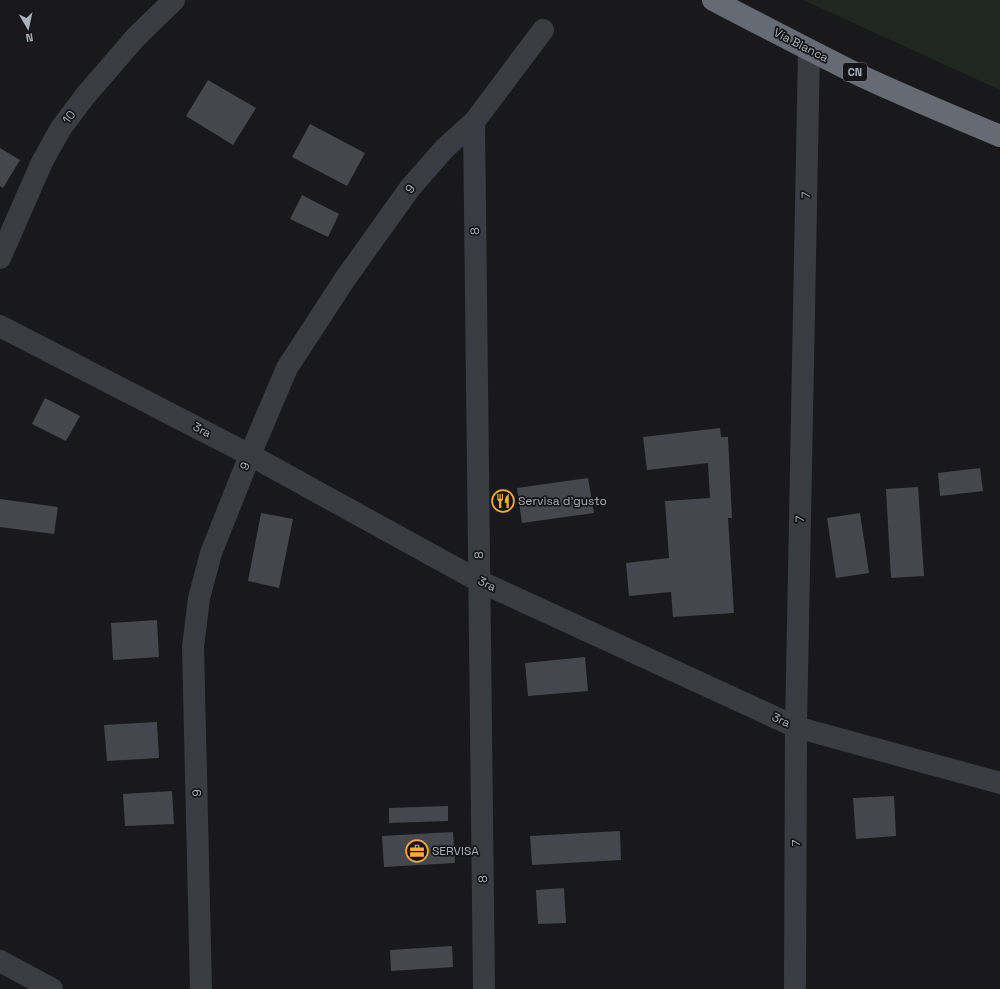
<svg xmlns="http://www.w3.org/2000/svg" width="1000" height="989" font-family="'Space Grotesk',sans-serif">
  <style>
    .green { fill: #1f2720 }
    .building { fill: #45474c }
    .lines { fill: none; stroke-linecap: round; stroke-linejoin: round }
    .minor { stroke: #3a3c41; stroke-width: 22 }
    .highway { stroke: #666a72; stroke-width: 22 }
    .labels { text-anchor: middle; stroke-width: 3.5; stroke-linejoin: round; paint-order: stroke }
    .shield { fill: #141417; stroke: #7e828a; stroke-width: 1 }
    .shield-label { font-size: 11px; font-weight: bold; fill: #abb1bc }
    .street-label { font-size: 12px; fill: #abb1bc; stroke: #141417 }
    .poi-label { font-size: 12px; fill: #abb1bc; stroke: #141417; text-anchor: start }
  </style>
  <rect width="100%" height="100%" fill="#19191c"/>
  <path class="green" d="M803,0H1000V90Z"/>
  <path class="building" d="M208,80L256,108L233,145L186,116Z
    M310,124L365,153L347,186L292,157Z
    M0,148L20,160L3,188L0,186Z
    M302,195L339,214L328,237L290,219Z
    M45,398L80,416L66,441L32,424Z
    M720,428L721,437H728L732,518H728L734,613L673,617L671,592L629,596L626,563L669,558L665,501L710,498L708,463L647,470L643,437Z
    M980,468L983,491L940,496L938,473Z
    M588,478L594,513L522,523L517,488Z
    M918,487L924,576L891,578L886,489Z
    M0,499L58,507L54,534L0,527Z
    M261,513L293,519L279,588L248,581Z
    M860,513L869,573L836,578L827,518Z
    M157,620L159,657L113,660L111,623Z
    M585,657L588,691L528,696L525,663Z
    M157,722L159,758L107,761L104,725Z
    M172,791L174,824L125,826L123,794Z
    M894,796L896,836L856,839L853,798Z
    M448,806V821L389,823V808Z
    M620,831L621,860L532,865L530,836Z
    M453,832L455,863L384,867L382,836Z
    M564,888L566,923L538,924L536,890Z
    M452,946L453,967L391,971L390,950Z"/>
  <g class="lines">
    <path class="minor" d="M474,122L484,989
      M0,258L42,162L61,128L85,96L136,37L174,0
      M0,326L250,455L479,581L796,727L1000,783
      M0,961L52,989
      M201,989L193,647L199,598L211,553L250,455L287,368L345,279L410,188L445,148L474,122L543,30
      M795,989L796,727L809,50"/>
    <path class="highway" d="M713,0C761,25 809,50 857,74C904,96 952,116 1000,136"/>
  </g>
  <defs>
    <g id="restaurant-ring" transform="scale(1.15)"><circle r="9.5" fill="#141417" stroke="#f8ac35" stroke-width="1.5"/><path d="M-5-6h1v4h1v-4h1v4h1v-4h1v5L-1.5 .5V6h-2V.5L-5-1ZM5-6V6H3V1.5H1.5Q1.5-4 5-6Z" fill="#f8ac35"/></g>
    <g id="office-ring" transform="scale(1.15)"><circle r="9.5" fill="#141417" stroke="#f8ac35" stroke-width="1.5"/><path d="M-6-3h4V-5.5h4V-3h4V5H-6ZM-1-4.5V-3h2v-1.5ZM-6 0V1H6V0Z" fill="#f8ac35"/></g>
  </defs>
  <g fill-rule="evenodd">
    <use href="#restaurant-ring" x="503" y="501"/>
    <use href="#office-ring" x="417" y="851"/>
  </g>
  <g class="labels">
    <rect class="shield" x="843" y="63" width="24" height="18" rx="3"/>
    <g class="shield-label">
      <text x="855" y="76">CN</text>
    </g>
    <g class="street-label">
      <text transform="translate(801 45) rotate(27)" y="4">Vía Blanca</text>
      <text transform="translate(69 117) rotate(-53)" y="4">10</text>
      <text transform="translate(410 189) rotate(-52)" y="4">9</text>
      <text transform="translate(806 195) rotate(-89)" y="4">7</text>
      <text transform="translate(475 231) rotate(-91)" y="4">8</text>
      <text transform="translate(202 430) rotate(27)" y="4">3ra</text>
      <text transform="translate(245 466) rotate(-68)" y="4">9</text>
      <text transform="translate(800 519) rotate(-89)" y="4">7</text>
      <text transform="translate(479 555) rotate(-91)" y="4">8</text>
      <text transform="translate(487 584) rotate(26)" y="4">3ra</text>
      <text transform="translate(781 720) rotate(25)" y="4">3ra</text>
      <text transform="translate(197 793) rotate(-91)" y="4">9</text>
      <text transform="translate(796 843) rotate(-90)" y="4">7</text>
      <text transform="translate(483 879) rotate(-91)" y="4">8</text>
    </g>
    <g class="poi-label">
      <text x="518" y="505">Servisa d'gusto</text>
      <text x="432" y="855">SERVISA</text>
    </g>
  </g>
  <g transform="translate(28 28) rotate(171)" stroke="#141417" stroke-width="3" paint-order="stroke">
  <path d="M0-3L7 15L0 10L-7 15Z" fill="#abb1bc"/>
  <text y="-6" font-size="11" font-weight="bold" text-anchor="middle" fill="#abb1bc">N</text>
  </g>
</svg>
